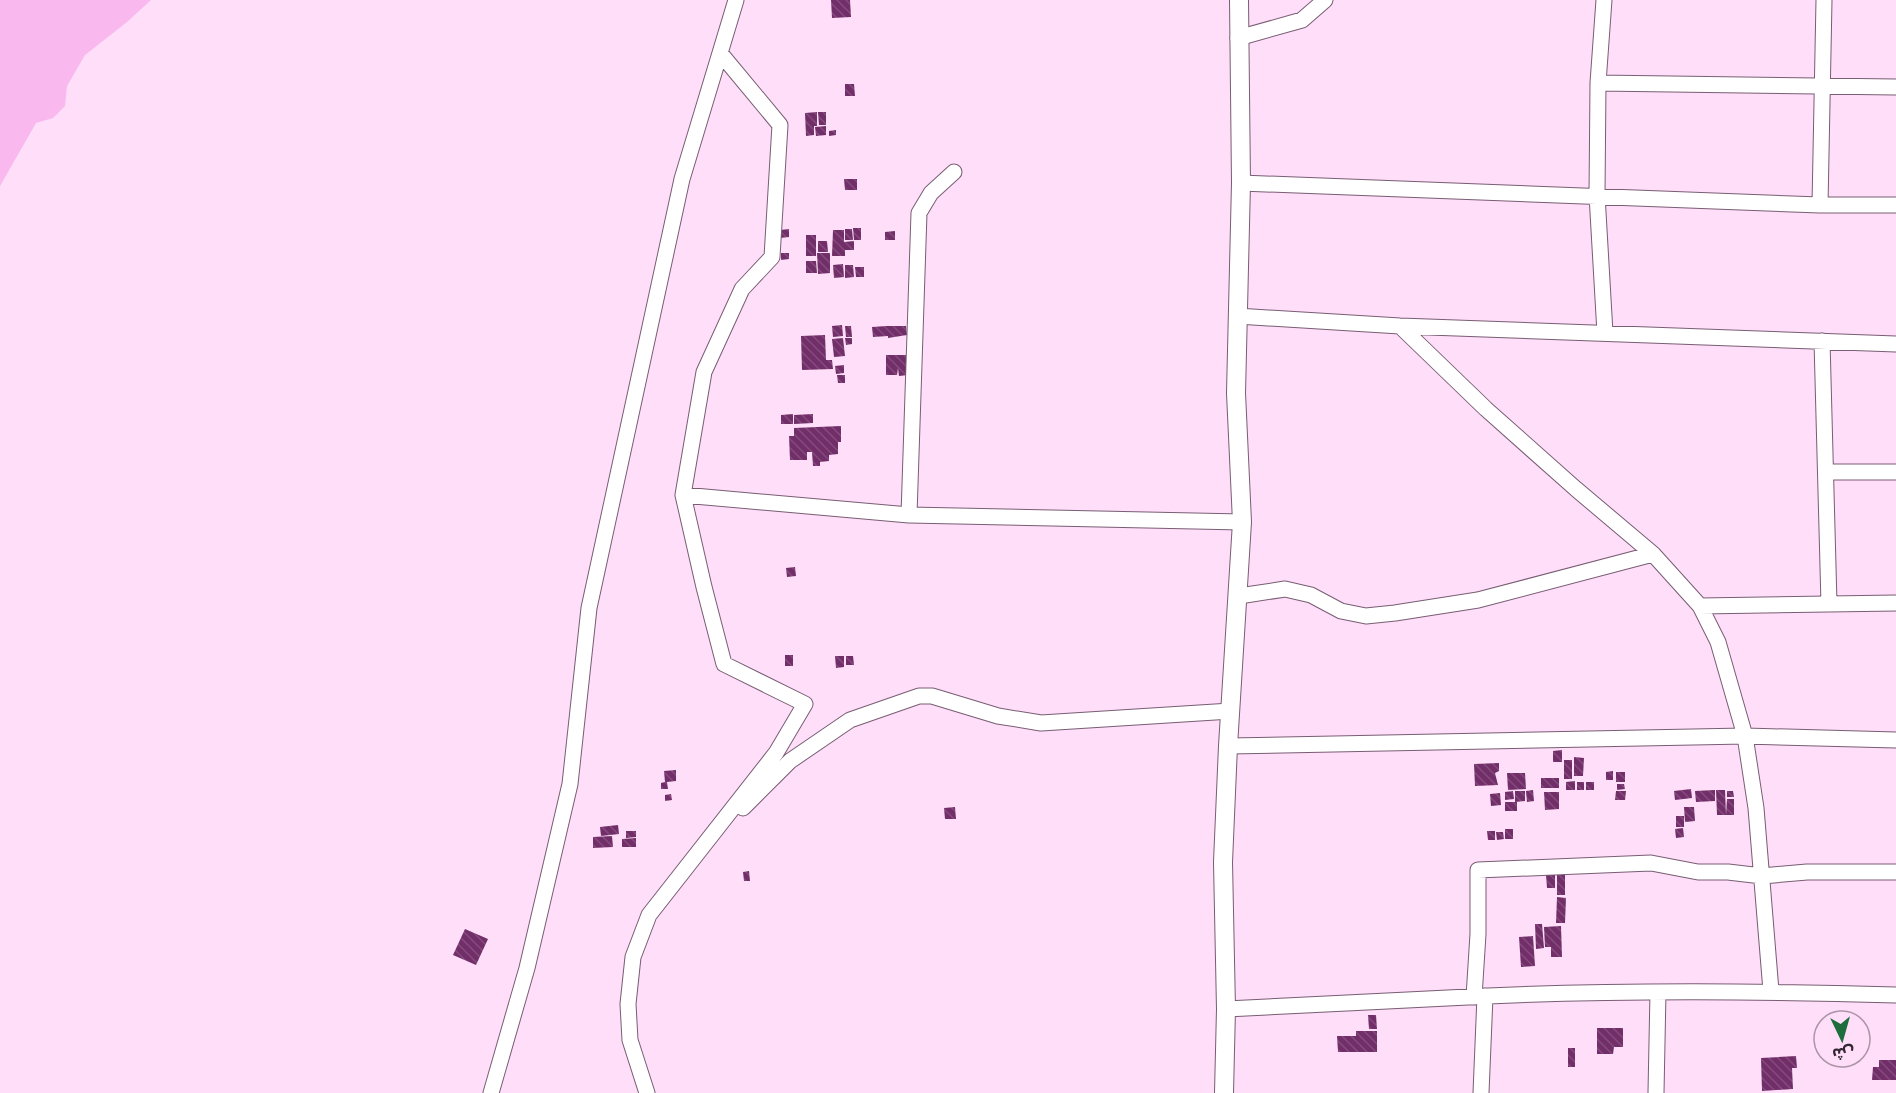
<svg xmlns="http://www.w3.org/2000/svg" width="1896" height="1093" font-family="'Source Serif 4','Noto Sans Arabic',serif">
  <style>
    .water { fill: #f9b9ee }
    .building { fill: url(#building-back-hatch) }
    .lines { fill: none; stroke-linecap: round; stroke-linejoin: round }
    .minor-casing { stroke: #785d73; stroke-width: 17 }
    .tertiary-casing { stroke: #785d73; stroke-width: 20 }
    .minor { stroke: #fff; stroke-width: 15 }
    .tertiary { stroke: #fff; stroke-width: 18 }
  </style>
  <defs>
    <pattern id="building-back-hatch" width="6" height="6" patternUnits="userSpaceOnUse" patternTransform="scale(1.5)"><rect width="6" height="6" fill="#722e69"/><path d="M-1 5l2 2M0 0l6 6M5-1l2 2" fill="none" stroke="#824b7b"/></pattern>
  </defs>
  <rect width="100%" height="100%" fill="#fedef8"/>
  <path class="water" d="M0,0H151L127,22L85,55L67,86L65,106L53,118L36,123L0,186Z"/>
  <path class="building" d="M831,0H850L851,17L832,18Z
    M845,84H854L855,96H845Z
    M817,112V126H814V135L806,136L805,113Z
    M818,112H826V125H819Z
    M826,126V135L816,136L815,127Z
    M836,130V135L829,136V131Z
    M844,179H857V190H845Z
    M853,228H861V240H854Z
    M789,229V237L780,238V230Z
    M845,229H852L853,240H845Z
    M833,230H844V242L854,241V250H845V256H832Z
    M895,231V240H885V232Z
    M806,235H816V256H806Z
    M818,241H827L828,252H818Z
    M781,253H789V259L781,260Z
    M817,253H830V273L818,274Z
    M806,261H816L817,273H806Z
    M843,264L844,277L834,278L833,265Z
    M845,265H853L854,277L845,278Z
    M855,267H864V277H856Z
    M842,325L843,336L833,337L832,326Z
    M845,326H851L852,337H846Z
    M887,326H906L907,335L888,338V336L873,337L872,327Z
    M825,335L826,360H832L833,369L802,370L801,336Z
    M843,338L845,356L834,357L832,339Z
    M845,338H852V344L846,345Z
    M886,355H906L908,375L899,376L898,368L897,375H886Z
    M844,365V373L836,374L835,366Z
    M837,375H845V383H838Z
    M793,414V424H781V415Z
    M813,414V423L794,424V415Z
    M841,426V442H838V454L829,455V461L820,462V466H813L812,452H807V460H790L789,436H794V428Z
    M795,567L796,576L787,577L786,568Z
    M785,655H793V666H785Z
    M835,656H844V667L836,668Z
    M846,656H853L854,665H846Z
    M1562,750V762H1553V751Z
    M1574,757L1584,758L1583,776H1574Z
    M1564,760H1572V779H1564Z
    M1499,763V771L1495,773L1498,785L1475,786L1474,764Z
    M676,770V781L667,782L668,789H661V783L665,782L664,771Z
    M1613,771V780H1606V772Z
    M1616,772H1625V782H1616Z
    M1507,773H1525L1526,789L1508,790Z
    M1541,778H1559V788H1541Z
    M1575,781V790H1566V782Z
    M1577,782H1584V790H1577Z
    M1586,782H1594V790H1586Z
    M1617,784H1624L1625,789L1617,790Z
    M1691,789L1692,798L1675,800L1674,791Z
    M1533,790L1534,801L1527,802L1526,791Z
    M1715,790V801L1696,802L1695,791Z
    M1716,790H1725L1726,815H1717Z
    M1513,791L1514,799L1505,800V792Z
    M1515,791H1525V801L1515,802Z
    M1616,791H1626L1625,800H1615Z
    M1727,791H1733L1734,797H1727Z
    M1544,792H1559V809L1545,810Z
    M1500,793L1501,805L1491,806L1490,794Z
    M671,794L672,800L665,801V795Z
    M1727,799H1734V815H1726Z
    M1505,802H1517V811H1505Z
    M955,807L956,819H945L944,808Z
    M1684,807H1694L1695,821L1685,822Z
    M1676,816H1684V827H1676Z
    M618,825L619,834L601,836L600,827Z
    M1683,828L1684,837L1676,838L1675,829Z
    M1505,829H1513V839H1505Z
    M626,831H636V837L626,838Z
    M1487,831H1495V840H1488Z
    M1496,832H1503L1504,839L1497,840Z
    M612,836L613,847L593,848V837Z
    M636,838V847H622V839Z
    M749,871L750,881H744L743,872Z
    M1546,875H1555V888H1547Z
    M1557,875H1565V895H1557Z
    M1557,897L1566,898L1565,923H1556Z
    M1535,924H1542L1544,948L1536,949Z
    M1561,926L1562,957H1551V947H1545L1544,927Z
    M465,929L488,939L476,965L453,955Z
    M1533,936L1535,966L1521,967L1519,937Z
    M1368,1015H1376L1377,1029H1369Z
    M1597,1028H1623V1047H1614L1613,1054H1597Z
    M1356,1031H1377V1052H1338L1337,1036H1356Z
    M1568,1048H1575V1067H1568Z
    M1796,1056L1797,1068H1792L1793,1089L1762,1091L1761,1058Z
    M1879,1060H1896V1080H1872L1873,1067H1879Z"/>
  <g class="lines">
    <g class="minor-casing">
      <path id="minor" d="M1604,0L1598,83L1597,195L1605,333
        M1238,38L1302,20L1325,0
        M1598,83L1896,87
        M1241,183L1820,205H1896
        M1820,205L1824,0
        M1237,316L1400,326L1896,344
        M1400,326L1486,409L1576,489L1653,554L1700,606L1718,642L1745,736L1756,808L1771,991
        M1822,341L1829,604
        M1826,472H1896
        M683,495L909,515L1242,522
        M909,515L919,213L931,193L954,172
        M1239,596L1285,589L1311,595L1341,611L1366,616L1395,613L1478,600L1653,554
        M1700,606L1896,603
        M1228,746L1745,736L1896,740
        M743,808L790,761L850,720L919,696H932L998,716L1041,723L1231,711
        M1474,997L1478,934V870L1651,863L1698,872H1728L1762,876L1807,872H1896
        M1226,1009C1313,1005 1401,1000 1488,996C1624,990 1760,991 1896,995
        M491,1093L527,968L570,784L589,608L682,179L736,0
        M647,1093L630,1040L628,1004L633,957L649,915L776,753L805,704L724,664L704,587L683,495L704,372L742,289L772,257L780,125L721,54
        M1481,1093L1485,996
        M1656,1093L1658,992"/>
    </g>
    <g class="tertiary-casing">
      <path id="tertiary" d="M1224,1093L1226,1009L1223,862L1228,746L1242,522L1236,393L1241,183L1239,0"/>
    </g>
    <use href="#minor" class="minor"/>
    <use href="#tertiary" class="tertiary"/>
  </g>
  <g transform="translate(1842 1039) rotate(175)"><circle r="28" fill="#fedef8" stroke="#ad95a8" stroke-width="1.5"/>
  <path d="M0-4.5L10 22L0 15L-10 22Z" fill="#1e6d3d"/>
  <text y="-9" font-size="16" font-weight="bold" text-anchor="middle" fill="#332731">ش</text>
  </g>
</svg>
